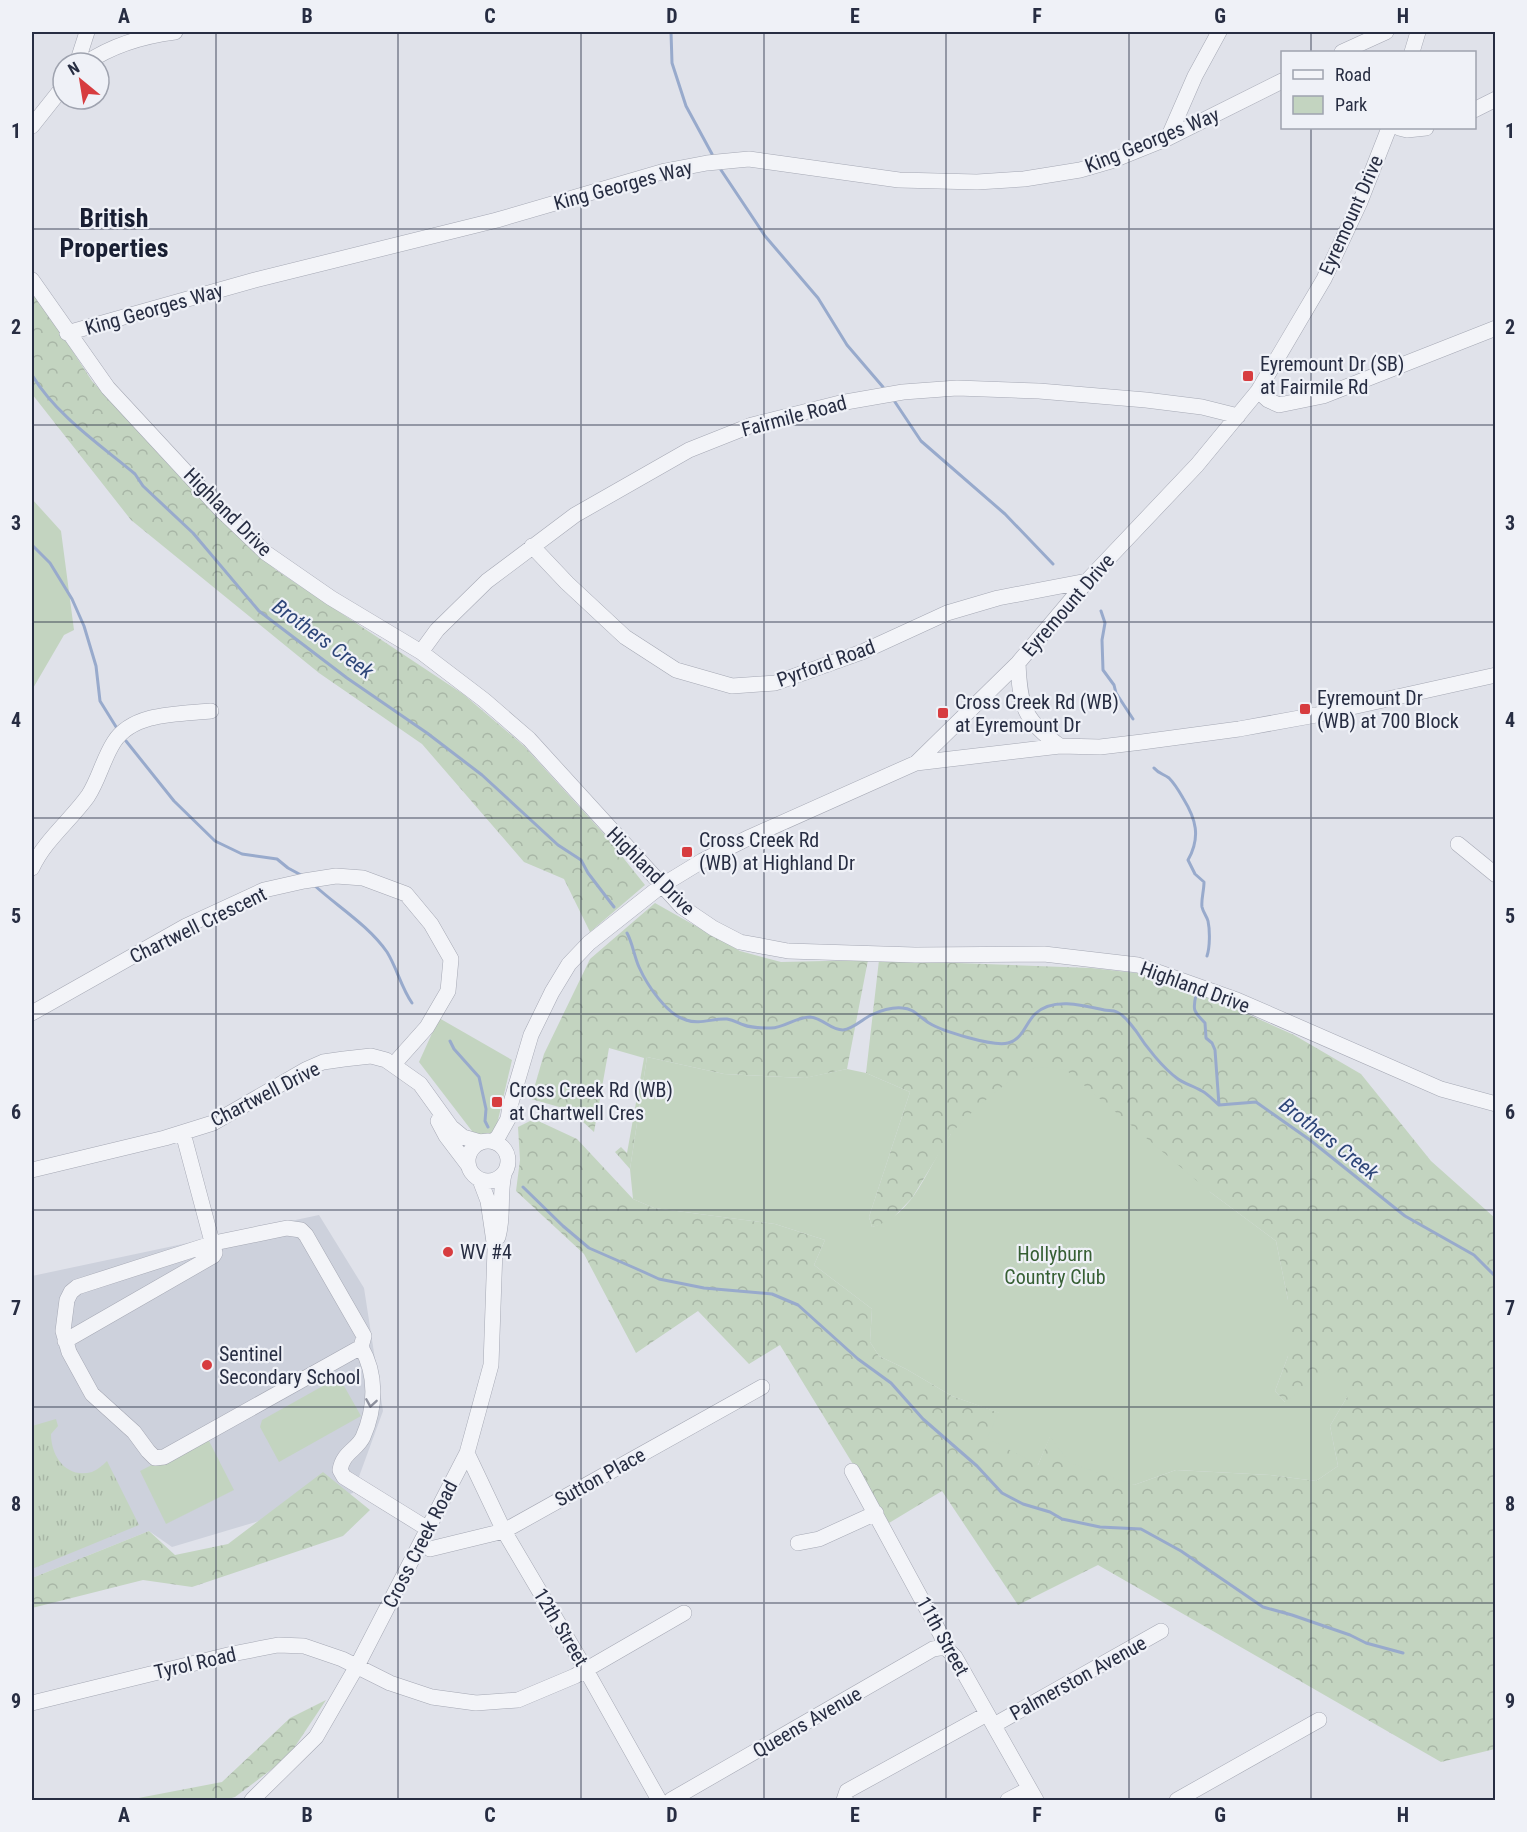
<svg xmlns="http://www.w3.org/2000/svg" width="1527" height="1832" font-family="'Roboto Condensed',sans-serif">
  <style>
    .built { fill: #cdd1dc }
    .grass { fill: url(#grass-tufts) }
    .forest { fill: url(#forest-crowns) }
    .park { fill: #c3d4c0 }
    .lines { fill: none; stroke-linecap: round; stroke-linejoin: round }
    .stream { stroke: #98aacc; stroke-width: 3 }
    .minor-casing { stroke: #a5a8b4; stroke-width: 16 }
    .minor { stroke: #f3f4f8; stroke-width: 15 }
    .oneway { stroke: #8d909d }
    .grid { fill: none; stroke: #272d42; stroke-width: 1.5; stroke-opacity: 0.55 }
    .poi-dot { fill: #d73c3f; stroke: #eff1f7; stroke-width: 2 }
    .labels { text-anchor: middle; stroke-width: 4.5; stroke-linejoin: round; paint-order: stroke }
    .street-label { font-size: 20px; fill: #272d42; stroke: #eff1f7 }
    .poi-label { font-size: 20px; fill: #272d42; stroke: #eff1f7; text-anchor: start }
    .park-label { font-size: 20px; fill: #365f33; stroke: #eff1f7 }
    .water-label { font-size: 21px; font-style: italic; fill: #2e4679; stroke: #eff1f7 }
    .district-label { font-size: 26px; font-weight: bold; fill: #191f33; stroke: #eff1f7 }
    .neatline { fill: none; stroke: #272d42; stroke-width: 2 }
    .grid-label { font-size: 20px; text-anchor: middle; font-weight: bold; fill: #272d42 }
  </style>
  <defs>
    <pattern id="grass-tufts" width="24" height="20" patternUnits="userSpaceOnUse" patternTransform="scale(1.5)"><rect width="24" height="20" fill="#c3d4c0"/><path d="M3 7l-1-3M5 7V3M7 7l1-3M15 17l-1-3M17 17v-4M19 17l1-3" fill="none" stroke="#a8b6a6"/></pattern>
    <pattern id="forest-crowns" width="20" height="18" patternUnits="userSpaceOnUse" patternTransform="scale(1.5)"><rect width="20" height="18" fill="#c3d4c0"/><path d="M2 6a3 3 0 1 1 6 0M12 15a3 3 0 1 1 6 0" fill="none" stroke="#a8b6a6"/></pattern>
  </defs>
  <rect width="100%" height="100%" fill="#e0e2ea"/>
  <path class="built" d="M319,1215L364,1288L383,1411L353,1493L172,1547L149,1531L32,1578V1276Z"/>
  <path class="grass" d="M56,1419L58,1426L51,1434C51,1456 66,1479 92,1472C97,1470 103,1465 107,1461L139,1525L32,1569V1426Z"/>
  <path class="forest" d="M32,289L92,381L180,477L276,570L463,694L524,746L605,835L645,885L590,932L564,879L524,862L422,744L319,673L131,520L32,394Z
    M655,903L740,951L781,962L868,960L847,1069L805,1078L724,1074L647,1057L630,1169L615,1152L621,1147L627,1153L644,1058L609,1048L594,1132L570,1110L531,1099L544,1054L590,959Z
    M879,960L1091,968L1163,976L1294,1035L1361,1074L1431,1161L1495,1218V1749L1441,1762L1098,1565L1018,1605L942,1491L889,1523L780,1345L749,1364L698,1311L636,1353L584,1254L516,1191L520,1160L518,1127L534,1119L577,1139L633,1199L654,1208L775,1224L825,1240L814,1265L872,1309L870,1342L879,1356L906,1369L952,1396L1000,1413L1038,1465L1050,1436L1134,1485L1176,1470L1270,1475L1316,1481L1338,1466L1330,1426L1347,1397L1285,1402L1275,1391L1288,1356V1300L1276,1241L1210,1192L951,1134L912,1198L888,1223L872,1227L869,1217L910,1092L866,1073Z
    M323,1472L370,1510L343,1536L192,1587L143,1580L32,1608V1578L149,1531L175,1555L228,1544Z
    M326,1700L288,1757L235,1797L225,1800H128L222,1782L290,1718Z"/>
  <path class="park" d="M32,499L61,531L74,630L64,635L32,690Z
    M439,1018L512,1060L495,1133C488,1138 483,1138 475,1135L419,1062Z
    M647,1057L724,1074L804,1078L847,1069L866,1073L910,1092L869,1217L872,1227C915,1216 927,1166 951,1134C967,1115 1010,1076 1034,1068C1042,1066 1056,1069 1066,1070L1210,1192L1276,1241L1288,1300V1356L1275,1391L1285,1402L1334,1366L1347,1397L1330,1426L1338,1466L1316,1481L1270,1475L1176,1470L1134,1485L1070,1463L1050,1437L1038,1465L987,1438L999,1413L952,1396L906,1369L879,1356L870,1342L872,1309L814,1265L825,1240L775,1224L654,1208L633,1199L630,1169Z
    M339,1377L361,1416L279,1462L260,1427L262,1420Z
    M207,1437L234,1490L166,1524L140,1471Z"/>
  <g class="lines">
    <path class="stream" d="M671,32L672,63L686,106L712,154
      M719,167L765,236L818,298L847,345L883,387
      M32,375C56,415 99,444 135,474L143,486L193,533L259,611L347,678L427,733L482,775L558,845L581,860L588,873L614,907
      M893,399L921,441L1005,514L1053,564
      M32,545L50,563L72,599L84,626L96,666L100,701L118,730
      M1101,611L1105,623L1102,640L1103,670L1114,685L1116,693L1133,719
      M126,741L174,801L215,841L242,854L277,859L288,868L301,875
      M1154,768C1159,774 1164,774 1169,778C1175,784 1179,791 1183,798C1196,819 1201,837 1188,860L1195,874L1204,882C1204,891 1201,899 1202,907C1203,912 1207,917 1208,921C1210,930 1210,947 1207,956
      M314,885C338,907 368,925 387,952C397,968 401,987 412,1003
      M627,933C633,944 634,956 639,967C647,985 667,1015 686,1020C700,1025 713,1018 727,1019C734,1020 738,1023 744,1025C751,1028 763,1028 771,1028C784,1028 796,1017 810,1017C823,1018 830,1030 843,1030C853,1029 863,1019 871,1015C880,1011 892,1007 902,1008C914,1008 920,1018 929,1023C942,1031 993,1047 1008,1043C1023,1039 1025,1024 1035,1014C1052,997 1083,1005 1104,1010C1108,1011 1113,1010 1117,1012C1126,1016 1130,1024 1136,1031C1146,1047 1163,1068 1178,1079C1185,1084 1194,1086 1202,1091C1208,1094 1214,1101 1219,1105L1256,1102L1310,1140L1405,1216L1474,1255L1496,1277
      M1196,995C1192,1012 1195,1012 1205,1023L1206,1038L1212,1043L1215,1050L1219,1105
      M450,1041L454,1049L479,1077L486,1109L485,1121L488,1127
      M523,1187L563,1226L589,1248L637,1269L659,1279L704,1288L772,1294L798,1305L858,1359L891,1383L923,1419L977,1466L1002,1493L1023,1504L1050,1512L1062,1519L1100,1527L1141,1529L1181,1551L1263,1607L1292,1615L1350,1635L1366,1643L1403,1653"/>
    <g class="minor-casing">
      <path id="minor" d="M1342,52L1386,32
        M1412,52L1418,32
        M77,63L87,32
        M86,63C113,45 143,36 175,32
        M1474,110L1496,99
        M32,126L63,87
        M1399,128L1407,130L1426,128
        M1168,138L1195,76L1219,32
        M32,280L108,388L221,510L266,553L331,598L421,652L484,700L529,739L682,907L713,928L740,942L788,951L915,955L1044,954L1138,965L1237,1000L1441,1089L1496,1104
        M67,333L255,280L497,220L665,171L707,163L749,159L899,180L977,182L1024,179L1080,170L1111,161L1168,138L1282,81
        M1258,391L1268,400L1279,405L1323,396L1496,328
        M532,546L567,583L625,637L676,670L732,686L775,683L862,652L947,613L998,598L1087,581
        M421,652L437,630L487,581L575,515L689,450L752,425L840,403L903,392L957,388L1039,391L1146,400L1202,407L1238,416
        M1018,663C1020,706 1024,721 1060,746
        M916,763L1018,663L1087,581L1197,465L1258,391L1324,279L1360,202L1389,128
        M1458,844L1496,875
        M32,868C45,840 70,821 88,796C99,779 103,759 114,742C133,712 180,714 211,711
        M32,1013L186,926L264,890L304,881L336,876L363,878L406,894L431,924L451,959L448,991L427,1027L394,1064
        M438,1121L446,1136L468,1165
        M468 1161a20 20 0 1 1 40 0a20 20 0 1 1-40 0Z
        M493,1141L498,1137L508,1119L510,1106L531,1035L552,992L569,964L589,943L661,886L702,861L750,837L916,763L1060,746L1100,747L1142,742L1239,729L1316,715L1496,675
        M32,1170L165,1138L213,1123L307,1069L323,1062L344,1059L371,1056L386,1060L420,1084L451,1127L463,1137L480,1142
        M287,1228L301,1230L306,1235L364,1336L361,1347L164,1457L155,1458L148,1451L134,1432L92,1394L69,1352L63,1331L67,1300L71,1292L77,1287L214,1243Z
        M498,1237C504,1216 499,1195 504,1174
        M65,1341L213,1256L215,1253L183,1133
        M361,1347C377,1374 376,1408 363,1437C357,1450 343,1452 340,1470L344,1477L428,1529
        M467,1453L504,1531L586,1670L659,1800
        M852,1471L941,1635L945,1647L955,1657L1036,1800
        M798,1543L819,1539L876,1513
        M430,1549L504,1531L762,1387
        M32,1703L232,1654L278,1645L304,1646L342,1659L390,1683L432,1697L476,1703L518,1700L575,1676L684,1613
        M994,1725L1161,1631
        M252,1800L316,1737L357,1666L467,1453L491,1365L495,1249L488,1201L480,1180
        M671,1800L933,1649L945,1647
        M844,1800L847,1791L987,1714
        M1008,1800L1029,1789
        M1177,1800L1319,1720"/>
    </g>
    <use href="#minor" class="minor"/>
  </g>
  <defs><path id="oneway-chevron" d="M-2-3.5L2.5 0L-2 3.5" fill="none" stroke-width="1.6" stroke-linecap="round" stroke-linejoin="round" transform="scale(1.5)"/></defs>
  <use class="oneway" href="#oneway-chevron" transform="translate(371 1403) rotate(99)"/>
  <path class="grid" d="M216,32V1800M398,32V1800M581,32V1800M764,32V1800M946,32V1800M1129,32V1800M1311,32V52M1311,128V1800M32,229H1496M32,425H1496M32,622H1496M32,818H1496M32,1014H1496M32,1210H1496M32,1407H1496M32,1603H1496"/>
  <g class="poi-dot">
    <rect x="1242" y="370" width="12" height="12" rx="3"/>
    <rect x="1299" y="703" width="12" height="12" rx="3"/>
    <rect x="937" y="707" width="12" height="12" rx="3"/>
    <rect x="681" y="846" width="12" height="12" rx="3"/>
    <rect x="491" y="1096" width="12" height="12" rx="3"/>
    <circle cx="448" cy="1252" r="6"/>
    <circle cx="207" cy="1365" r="6"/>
  </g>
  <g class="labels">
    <g class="street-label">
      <text transform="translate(1152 140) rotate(-22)" y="7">King Georges Way</text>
      <text transform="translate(623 185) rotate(-15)" y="7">King Georges Way</text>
      <text transform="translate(1351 215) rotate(-66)" y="7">Eyremount Drive</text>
      <text transform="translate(154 309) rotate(-16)" y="7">King Georges Way</text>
      <text transform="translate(794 416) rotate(-15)" y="7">Fairmile Road</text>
      <text transform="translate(228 512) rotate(45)" y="7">Highland Drive</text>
      <text transform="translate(1068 605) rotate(-49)" y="7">Eyremount Drive</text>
      <text transform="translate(826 663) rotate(-20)" y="7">Pyrford Road</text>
      <text transform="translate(651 871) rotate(45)" y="7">Highland Drive</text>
      <text transform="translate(198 925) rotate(-26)" y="7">Chartwell Crescent</text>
      <text transform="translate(1195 987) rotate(20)" y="7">Highland Drive</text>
      <text transform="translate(265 1094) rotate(-27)" y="7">Chartwell Drive</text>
      <text transform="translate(600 1477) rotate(-29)" y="7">Sutton Place</text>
      <text transform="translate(420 1544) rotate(-63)" y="7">Cross Creek Road</text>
      <text transform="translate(561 1627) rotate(59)" y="7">12th Street</text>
      <text transform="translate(943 1636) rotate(61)" y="7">11th Street</text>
      <text transform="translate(195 1663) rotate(-13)" y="7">Tyrol Road</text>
      <text transform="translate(1078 1678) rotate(-29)" y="7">Palmerston Avenue</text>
      <text transform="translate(807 1722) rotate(-30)" y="7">Queens Avenue</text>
    </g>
    <g class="poi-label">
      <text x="1260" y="371">Eyremount Dr (SB)<tspan x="1260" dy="23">at Fairmile Rd</tspan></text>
      <text x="1317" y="705">Eyremount Dr<tspan x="1317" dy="23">(WB) at 700 Block</tspan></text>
      <text x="955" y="709">Cross Creek Rd (WB)<tspan x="955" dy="23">at Eyremount Dr</tspan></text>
      <text x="699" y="847">Cross Creek Rd<tspan x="699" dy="23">(WB) at Highland Dr</tspan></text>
      <text x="509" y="1097">Cross Creek Rd (WB)<tspan x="509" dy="23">at Chartwell Cres</tspan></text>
      <text x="460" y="1259">WV #4</text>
      <text x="219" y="1361">Sentinel<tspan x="219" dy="23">Secondary School</tspan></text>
    </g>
    <g class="park-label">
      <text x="1055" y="1261">Hollyburn<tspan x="1055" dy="23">Country Club</tspan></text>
    </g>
    <g class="water-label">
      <text transform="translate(323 639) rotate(36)" y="7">Brothers Creek</text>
      <text transform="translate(1329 1139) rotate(38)" y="7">Brothers Creek</text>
    </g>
    <g class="district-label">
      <text x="114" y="227">British<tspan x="114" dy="30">Properties</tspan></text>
    </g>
  </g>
  <rect width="1527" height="1832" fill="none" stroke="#eff1f7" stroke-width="66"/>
  <rect x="1281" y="51" width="195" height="78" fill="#eff1f7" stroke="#9fa3af" stroke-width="1.5"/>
  <rect x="1293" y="70" width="30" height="9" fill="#f3f4f8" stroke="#9fa3af" stroke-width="1.5"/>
  <text x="1335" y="81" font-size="18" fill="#272d42">Road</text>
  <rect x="1293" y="96" width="30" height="18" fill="#c3d4c0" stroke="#9fa3af" stroke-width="1.5"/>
  <text x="1335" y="111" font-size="18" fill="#272d42">Park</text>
  <g transform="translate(81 81) rotate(330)"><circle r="28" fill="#eff1f7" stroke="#9fa3af" stroke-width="1.5"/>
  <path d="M0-4.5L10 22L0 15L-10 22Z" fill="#d73c3f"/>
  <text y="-9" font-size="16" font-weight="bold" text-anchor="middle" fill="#272d42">N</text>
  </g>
  <rect x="33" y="33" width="1461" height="1766" class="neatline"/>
  <g class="grid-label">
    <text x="124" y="23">A</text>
    <text x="307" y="23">B</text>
    <text x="490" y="23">C</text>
    <text x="672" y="23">D</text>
    <text x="855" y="23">E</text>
    <text x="1037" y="23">F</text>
    <text x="1220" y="23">G</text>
    <text x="1403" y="23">H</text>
    <text x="16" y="138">1</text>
    <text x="1510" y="138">1</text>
    <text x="16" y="334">2</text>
    <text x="1510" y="334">2</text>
    <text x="16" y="530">3</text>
    <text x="1510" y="530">3</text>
    <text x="16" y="727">4</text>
    <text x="1510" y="727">4</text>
    <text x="16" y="923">5</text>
    <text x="1510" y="923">5</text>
    <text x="16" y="1119">6</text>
    <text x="1510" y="1119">6</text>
    <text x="16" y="1315">7</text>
    <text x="1510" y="1315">7</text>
    <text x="16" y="1511">8</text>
    <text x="1510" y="1511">8</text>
    <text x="16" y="1708">9</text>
    <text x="1510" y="1708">9</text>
    <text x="124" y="1822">A</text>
    <text x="307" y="1822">B</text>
    <text x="490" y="1822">C</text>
    <text x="672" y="1822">D</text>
    <text x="855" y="1822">E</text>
    <text x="1037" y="1822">F</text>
    <text x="1220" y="1822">G</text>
    <text x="1403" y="1822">H</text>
  </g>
</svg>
